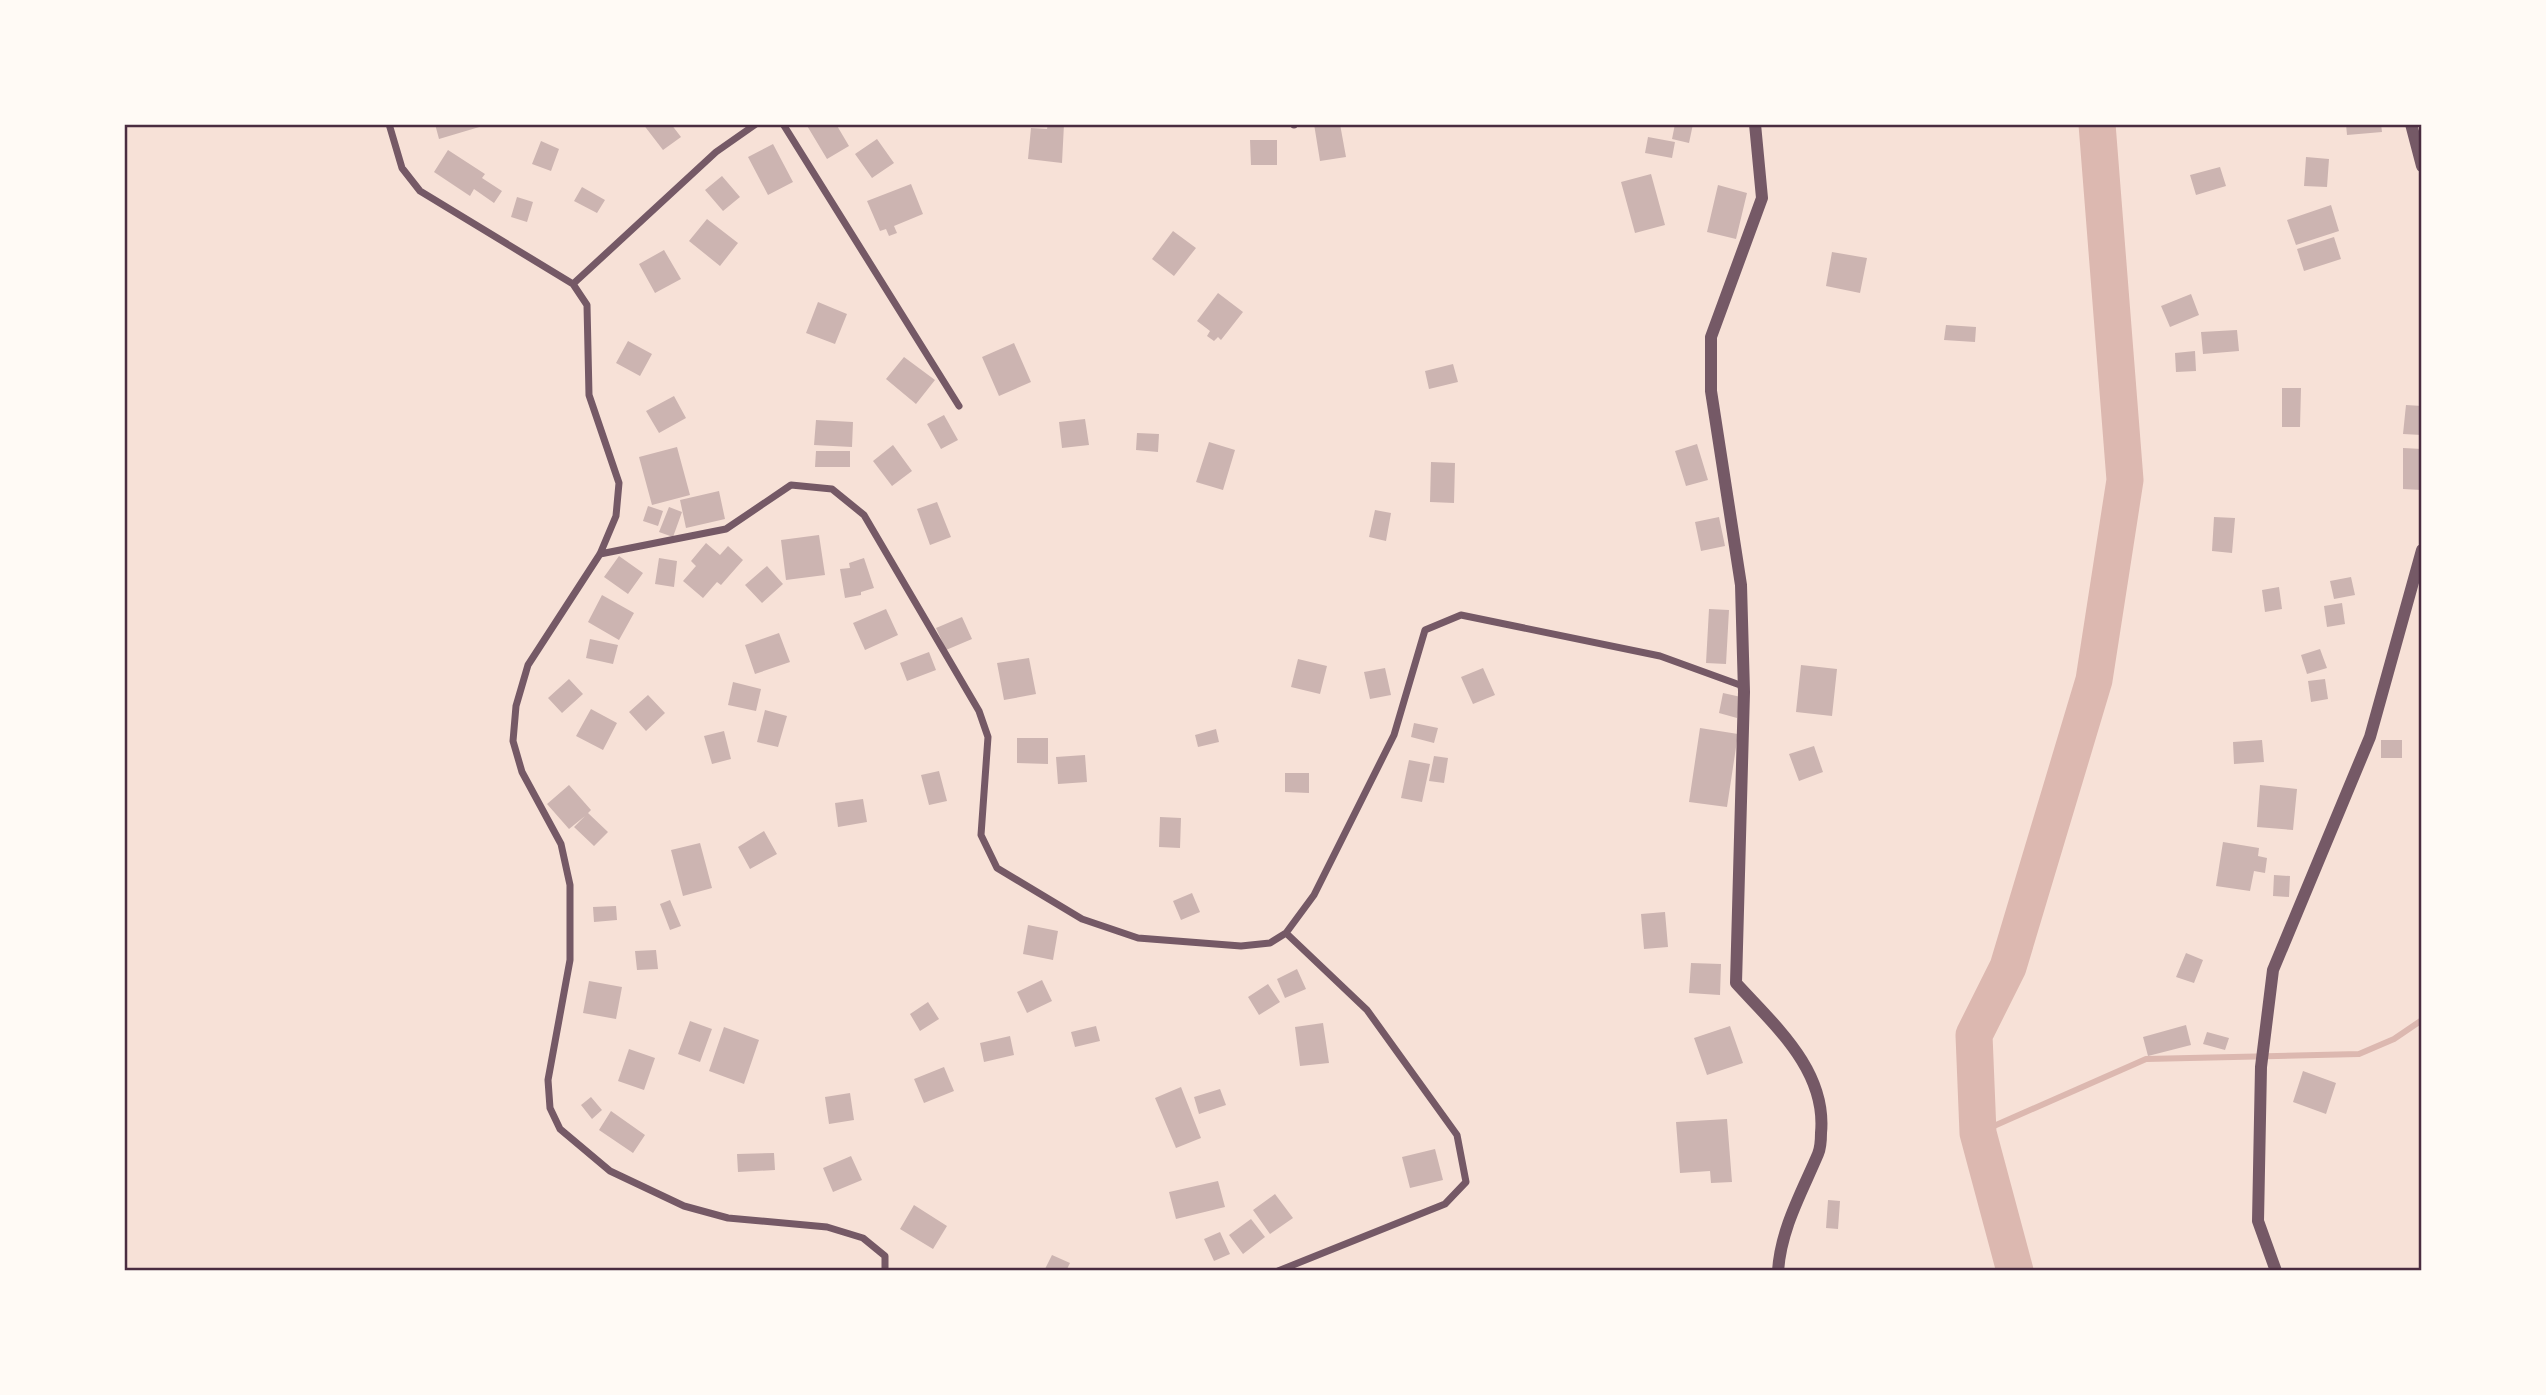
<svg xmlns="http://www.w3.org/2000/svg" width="2546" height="1395" font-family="'Titillium Web',sans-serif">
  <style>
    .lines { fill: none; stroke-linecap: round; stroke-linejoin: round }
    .stream { stroke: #dcb8b0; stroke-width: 6 }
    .river { stroke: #dcb8b0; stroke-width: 37 }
    .building { fill: #ccb4b1 }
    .minor { stroke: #755966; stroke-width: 7 }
    .tertiary { stroke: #755966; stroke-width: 12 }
    .neatline { fill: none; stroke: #4a2c40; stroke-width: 2.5 }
  </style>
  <rect width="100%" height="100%" fill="#f7e1d7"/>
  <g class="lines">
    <path class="stream" d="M1978,1133L2146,1059L2359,1054L2394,1039L2422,1020"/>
    <path class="river" d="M2015,1271L1978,1133L1974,1035L2008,967L2094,680L2125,480L2097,124"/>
  </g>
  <path class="building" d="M435,124H486V125L439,139Z
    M643,124H671L681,137L663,150Z
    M806,124H836L849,146L827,159Z
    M1048,124H1064L1062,163L1028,159L1031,128L1047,129Z
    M1314,124H1340L1346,157L1320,161Z
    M1675,124H1693L1689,143L1672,139Z
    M2346,124H2381L2382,132L2347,135Z
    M1648,137L1675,142L1672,158L1645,153Z
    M877,139L894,163L872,178L855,154Z
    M1250,140H1277V165H1251Z
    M541,141L559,149L551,171L532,164Z
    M773,144L793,182L768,195L748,157Z
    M448,150L485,174L482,178L502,191L494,203L474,189L470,196L434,172Z
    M2306,157L2329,159L2327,187L2304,186Z
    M2220,167L2226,186L2196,195L2190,175Z
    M1651,174L1665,225L1635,233L1621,182Z
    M722,176L740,197L723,211L705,190Z
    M911,184L923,214L894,226L897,233L889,236L886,229L880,231L867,201Z
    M1718,185L1747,193L1736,239L1707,232Z
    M582,187L605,200L597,213L574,201Z
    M517,197L533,202L527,222L511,217Z
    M2331,205L2339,231L2296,245L2287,220Z
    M707,219L738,243L720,266L689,241Z
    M1173,231L1196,248L1174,276L1152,259Z
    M2334,237L2341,259L2304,271L2297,249Z
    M664,250L681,279L655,293L639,264Z
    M1832,252L1867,258L1860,293L1826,286Z
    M1218,293L1243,312L1221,340L1218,337L1214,341L1207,336L1210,331L1197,321Z
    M2191,294L2199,315L2170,327L2161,306Z
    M818,302L847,314L835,344L806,333Z
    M1946,325L1976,327L1975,342L1944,340Z
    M2237,330L2239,351L2203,354L2201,332Z
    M628,341L652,354L640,376L616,363Z
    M1014,343L1031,382L999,396L982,357Z
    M2195,351L2196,371L2176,372L2175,353Z
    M904,357L935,380L916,404L886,379Z
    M1453,364L1458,382L1429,389L1425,371Z
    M2282,388H2301L2300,427H2282Z
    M674,396L686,418L659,433L646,411Z
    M2406,405L2422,406V435L2403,434Z
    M944,415L958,440L941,449L927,424Z
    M1085,419L1089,445L1062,448L1059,422Z
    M816,420L853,422L852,447L814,445Z
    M1137,433L1159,434L1158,452L1136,450Z
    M1209,442L1235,450L1223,490L1196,482Z
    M1697,444L1708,480L1686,486L1675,451Z
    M893,445L912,471L892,486L873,461Z
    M677,447L690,495L652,505L639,457Z
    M2403,448L2422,449V490L2403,489Z
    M816,451H850V467H815Z
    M1431,462L1455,463L1454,503L1430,502Z
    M719,491L725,519L686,528L680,500Z
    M937,502L951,537L930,545L917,509Z
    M648,506L663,511L658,526L643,521Z
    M669,507L682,512L673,537L659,532Z
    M1375,510L1391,513L1386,541L1369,537Z
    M1719,517L1725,546L1701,551L1695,522Z
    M2214,517L2235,518L2232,553L2212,551Z
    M819,535L825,575L786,580L781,540Z
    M706,543L720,555L728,546L743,560L721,585L717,582L703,598L683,581L696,566L691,561Z
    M619,556L643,573L628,594L604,577Z
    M659,558L677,561L674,587L655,584Z
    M864,558L874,588L861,592V595L845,598L840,569L850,568L849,563Z
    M767,566L783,584L762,603L745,585Z
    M2351,577L2355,595L2334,599L2330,581Z
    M2279,587L2282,609L2265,612L2262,590Z
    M602,595L634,613L619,640L588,622Z
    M2342,603L2345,624L2327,627L2324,606Z
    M886,609L898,635L865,650L853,623Z
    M1709,609L1729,610L1726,664L1706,663Z
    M962,617L972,639L946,650L936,628Z
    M779,633L790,662L755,674L745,645Z
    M590,639L618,645L613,664L586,658Z
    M2320,649L2327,668L2307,674L2301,655Z
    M929,652L936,670L907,681L900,663Z
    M1029,658L1036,694L1004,700L997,663Z
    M1298,659L1327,666L1320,694L1291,687Z
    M1801,665L1837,669L1832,716L1796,712Z
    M1385,668L1391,695L1370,699L1364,672Z
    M1483,668L1495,695L1473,704L1461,677Z
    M569,679L583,694L562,713L548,698Z
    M2325,679L2328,699L2311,702L2308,681Z
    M733,682L761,689L756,711L728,705Z
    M1723,693L1741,697L1737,718L1719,713Z
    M648,695L665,713L646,731L629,712Z
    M591,709L617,723L603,750L576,736Z
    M765,710L787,716L778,747L757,742Z
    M1414,723L1438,728L1434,743L1411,737Z
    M1700,728L1738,734L1727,807L1689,802Z
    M1216,729L1219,742L1198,747L1195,735Z
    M724,731L731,759L712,764L704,736Z
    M1017,738H1048V764L1017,763Z
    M2262,740L2264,762L2234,764L2233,742Z
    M2381,740H2402V758H2381Z
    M1814,746L1823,772L1799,781L1789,754Z
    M1085,755L1087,782L1058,784L1056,757Z
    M1434,756L1448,758L1444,783L1429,781Z
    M1409,760L1430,764L1422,802L1401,798Z
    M939,771L947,801L929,805L921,775Z
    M1285,773H1309V793L1285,792Z
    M569,785L591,810L588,813L608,832L594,846L574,827L585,816L569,829L547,804Z
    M2260,785L2297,789L2293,830L2257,827Z
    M863,799L867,822L838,827L835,803Z
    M1160,817L1181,818L1180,848L1159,847Z
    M764,831L777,854L750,869L738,847Z
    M2223,842L2259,848L2258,856L2267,858L2265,873L2254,871L2250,891L2216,886Z
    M700,843L712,888L683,896L671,850Z
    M2274,875L2290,876L2289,897L2273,896Z
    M1192,893L1200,912L1181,920L1173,901Z
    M670,900L681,926L670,930L660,904Z
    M616,906L617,920L594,922L593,907Z
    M1665,912L1668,947L1644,949L1641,914Z
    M1028,925L1058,931L1053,960L1023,954Z
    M656,950L658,969L637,970L635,951Z
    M2186,953L2203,960L2194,983L2176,977Z
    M1691,963L1721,964L1720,995L1689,993Z
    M1297,969L1306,989L1285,998L1277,979Z
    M1042,980L1052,1001L1027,1013L1017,992Z
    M589,981L622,987L616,1019L583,1013Z
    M1268,984L1280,1002L1259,1015L1248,997Z
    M928,1002L939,1019L920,1031L910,1014Z
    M690,1021L712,1029L700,1062L678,1054Z
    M1323,1023L1329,1063L1300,1066L1295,1027Z
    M2186,1025L2191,1045L2148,1056L2143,1037Z
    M1096,1026L1100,1041L1075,1047L1071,1032Z
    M1730,1026L1743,1063L1707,1075L1694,1038Z
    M724,1027L759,1040L744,1084L709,1071Z
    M2207,1032L2229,1038L2225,1050L2203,1044Z
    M1010,1036L1014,1055L984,1062L980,1043Z
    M629,1049L655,1058L644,1090L618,1081Z
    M944,1067L954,1091L924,1103L914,1079Z
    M2303,1071L2336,1083L2326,1114L2293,1102Z
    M1181,1087L1201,1138L1176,1148L1155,1098Z
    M1220,1089L1226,1105L1199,1114L1194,1097Z
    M850,1093L854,1120L829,1124L825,1097Z
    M591,1097L602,1110L592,1119L581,1105Z
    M611,1111L645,1135L633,1153L599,1130Z
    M1727,1119L1732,1182L1711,1183L1710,1171L1680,1173L1676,1122Z
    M1435,1149L1443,1180L1410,1188L1402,1157Z
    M774,1153L775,1170L738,1172L737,1154Z
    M851,1156L862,1180L833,1192L823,1168Z
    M1218,1181L1225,1207L1176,1219L1169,1192Z
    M1275,1194L1293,1218L1270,1234L1253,1210Z
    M1828,1200L1840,1201L1838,1229L1826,1228Z
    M914,1205L947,1226L933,1249L900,1229Z
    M1251,1219L1265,1237L1243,1254L1229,1235Z
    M1220,1232L1230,1254L1214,1261L1204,1239Z
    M1052,1255L1070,1263L1066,1271H1044Z"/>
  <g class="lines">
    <path class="minor" d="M389,124L402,168L420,191L573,284L587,305L589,395L619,483L616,516L600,554L528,665L516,706L513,741L522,772L561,844L570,885V960L548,1080L550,1108L560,1129L610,1171L684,1206L728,1218L827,1227L863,1238L885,1256V1271
      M783,124L959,406
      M1294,124V125
      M573,284L716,152L756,124
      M600,554L726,529L791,485L832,489L864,515L979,711L988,737L981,835L997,868L1082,919L1138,938L1241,946L1270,943L1286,933L1314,895L1394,735L1425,630L1461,615L1660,656L1740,685L1742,689
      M1278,1271L1445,1204L1466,1182L1457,1135L1367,1010L1286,933"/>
    <path class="tertiary" d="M1755,124L1762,198L1711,337V391L1741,585L1744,692L1736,983C1774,1025 1827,1070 1821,1133C1821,1140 1821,1147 1818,1154C1802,1192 1781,1228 1778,1271
      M2411,124L2422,166
      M2276,1271L2258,1221L2261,1067L2273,970L2370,737L2422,550"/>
  </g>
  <rect width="2546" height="1395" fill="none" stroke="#fffaf5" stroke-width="252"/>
  <rect x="126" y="126" width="2294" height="1143" class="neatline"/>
</svg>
